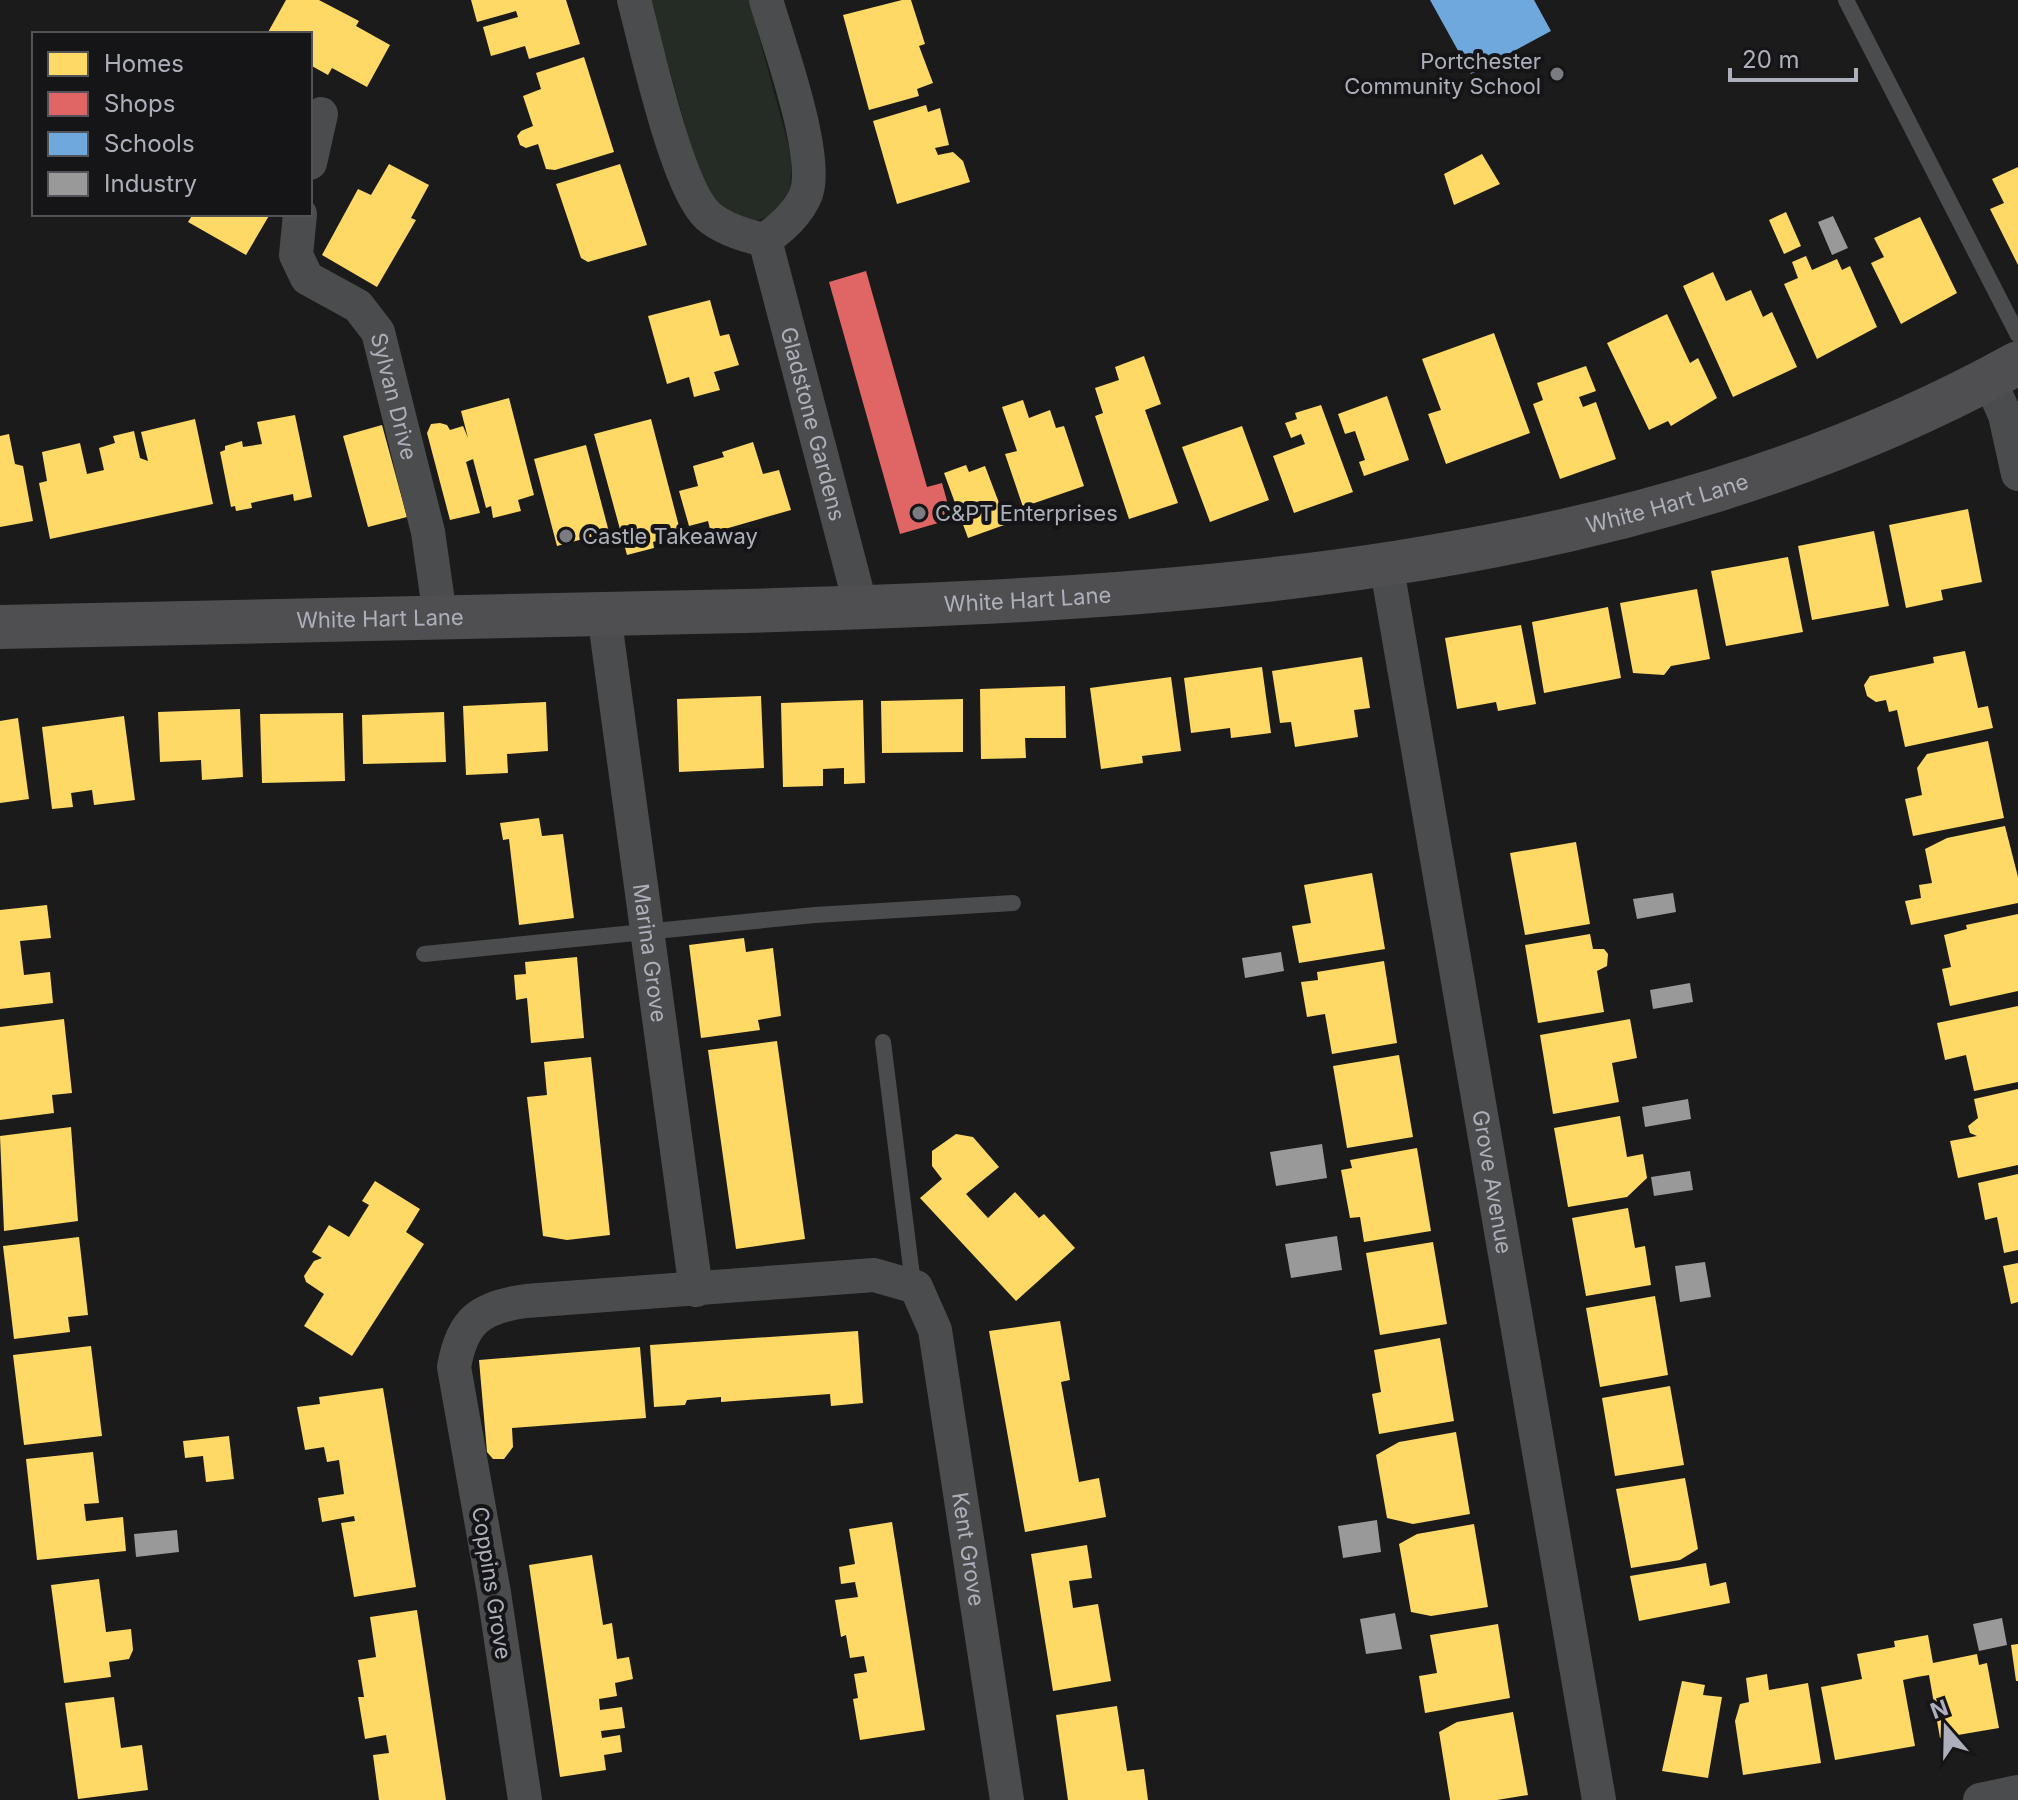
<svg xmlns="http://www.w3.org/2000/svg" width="2018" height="1800" font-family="Inter,sans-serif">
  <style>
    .green { fill: #252b25 }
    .homes { fill: #ffd966 }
    .shops { fill: #e06666 }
    .schools { fill: #6fa8dc }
    .industry { fill: #999 }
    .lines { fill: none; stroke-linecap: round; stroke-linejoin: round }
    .lane { stroke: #4b4c4d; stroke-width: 16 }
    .street { stroke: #4b4c4d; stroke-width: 34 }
    .secondary { stroke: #4f4f52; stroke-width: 44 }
    .poi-dot { fill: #7a7c82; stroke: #151517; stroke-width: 3 }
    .labels { text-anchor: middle; stroke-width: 8; stroke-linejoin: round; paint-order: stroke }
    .poi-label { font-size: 22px; fill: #adb0ba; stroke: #151517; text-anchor: start }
    .street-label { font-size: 22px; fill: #adb0ba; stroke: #151517 }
  </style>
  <rect width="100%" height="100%" fill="#1b1b1b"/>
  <path class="green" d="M650,0H749L792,158L790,188L775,214L753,222L720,208L701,182Z"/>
  <path class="homes" d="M286,0H319L359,21L356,26L390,45L367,87L332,68L328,75L310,65V34H267Z
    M471,0H566L580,44L529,59L525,46L491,56L483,27L518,17L516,11L477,22Z
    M902,0H911L925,44L919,46L933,83L917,89L919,96L869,110L843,15Z
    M584,57L614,152L555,170L546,169L538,144L526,148L520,145L517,136L521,131L533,126L523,96L541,89L536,73Z
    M926,105L928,112L940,108L949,145L935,148L938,155L953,152L963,161L970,182L897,204L873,121Z
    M1482,154L1500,184L1454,205L1444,174Z
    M389,164L429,185L411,218L416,220L377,287L322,255L358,189L371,195Z
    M620,164L647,245L588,262L581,258L556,184Z
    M2018,167V265L1990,209L2004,203L1992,179Z
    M1786,212L1801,246L1784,254L1769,220Z
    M193,214H270L246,255L188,222Z
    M1920,217L1957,293L1901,324L1871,263L1884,257L1874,238Z
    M1806,256L1812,270L1837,259L1842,270L1850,266L1877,327L1817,359L1784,284L1798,278L1792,262Z
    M1713,272L1726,301L1751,290L1763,317L1772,312L1797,367L1733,397L1683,286Z
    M710,300L720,336L729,334L739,365L714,372L720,390L694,397L689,377L667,384L648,316Z
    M1667,314L1690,363L1698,358L1717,398L1671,426L1668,421L1649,430L1607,343Z
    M1494,333L1530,433L1446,464L1428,414L1441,410L1422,359Z
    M1144,356L1161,404L1145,410L1178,503L1129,519L1095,416L1103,413L1095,388L1119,380L1115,367Z
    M1586,366L1596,391L1579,397L1583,407L1596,402L1616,459L1560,479L1533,404L1543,400L1537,383Z
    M1387,396L1409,460L1364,476L1359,462L1365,460L1355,431L1345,434L1338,414Z
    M509,398L534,495L518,500L521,511L493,518L491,506L486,508L473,459L466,462L480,513L450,520L427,433L431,424L440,423L447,425L450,430L463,426L468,438L461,411Z
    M1023,400L1029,418L1050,410L1056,428L1064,426L1084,486L1023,507L1005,454L1017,451L1002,407Z
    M1321,405L1353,492L1294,513L1273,456L1305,444L1301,434L1291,438L1285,423L1297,419L1295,413Z
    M295,415L312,497L294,501L293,494L251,503L252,508L236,511L235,506L231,507L220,452L225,450V446L242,441L243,447L262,444L257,422Z
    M195,419L213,504L50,539L39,483L47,481L42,452L80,443L87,474L104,470L99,448L115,443L113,436L134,431L140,458L148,461L141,432Z
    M651,419L681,534L653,542L654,548L627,555L594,434Z
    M382,425L407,517L368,527L343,436Z
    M1242,426L1269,500L1210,522L1182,447Z
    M9,434L15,464L23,466L33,521L0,527V436Z
    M753,442L763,474L779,470L791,510L711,533L708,521L689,526L679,491L698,486L693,466L724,457L722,452Z
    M586,445L609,532L557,546L534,459Z
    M966,465L969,472L985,466L1007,524L968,538L944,473Z
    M1968,509L1982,582L1941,590L1943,600L1906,608L1889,525Z
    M1874,531L1889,606L1812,620L1798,546Z
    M1788,557L1803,632L1726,646L1711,571Z
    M1697,589L1710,659L1671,666L1664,675L1633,673L1620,603Z
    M1608,607L1621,678L1544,693L1532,622Z
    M1521,625L1536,704L1498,711L1496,702L1457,709L1445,638Z
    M1965,651L1978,708L1988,706L1993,728L1905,747L1897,710L1889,712L1886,700L1876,702L1867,696L1864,685L1870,676L1934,663L1933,657Z
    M1362,657L1370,708L1354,710L1358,737L1295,747L1291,722L1280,723L1272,671Z
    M1262,667L1271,733L1231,738L1230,728L1191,733L1184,678Z
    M1171,677L1181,751L1142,756L1143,763L1101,769L1090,688Z
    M1065,686L1066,738H1025L1026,758L981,759L980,689Z
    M761,696L764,768L679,772L677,699Z
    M963,699V752L882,753L881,701Z
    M863,700L865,783L844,784V768L823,769V786L783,787L781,703Z
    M546,702L548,751L507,754L508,773L466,775L463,706Z
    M240,709L243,777L202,780L201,760L160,762L158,712Z
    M444,712L446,762L363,764L362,715Z
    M343,713L345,781L262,783L260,714Z
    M124,716L135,800L94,805L92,790L71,793L73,807L52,809L42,727Z
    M18,718L29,799L0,803V721Z
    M1988,741L2004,818L1913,836L1905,799L1922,795L1917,768L1927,754Z
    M539,818L542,836L563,834L574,918L519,925L509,839L503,840L500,823Z
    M2005,826L2018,877V903L1911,925L1905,901L1921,898L1919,885L1932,883L1925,849L1947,838Z
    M1576,842L1590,924L1525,935L1510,853Z
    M1372,873L1385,949L1299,963L1292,926L1311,923L1304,885Z
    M47,905L51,938L20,941L24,975L50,972L53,1003L0,1009V910Z
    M2018,914V991L1950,1006L1942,969L1951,967L1944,935L1967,929L1966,925Z
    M1590,934L1593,949H1604L1608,954L1607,966L1597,971L1604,1012L1538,1023L1525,945Z
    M744,938L746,952L773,948L781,1016L758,1020L760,1030L701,1038L689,945Z
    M577,957L584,1038L531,1043L527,998L516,1000L514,975L526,974L525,962Z
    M1384,961L1397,1043L1332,1054L1325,1014L1307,1017L1301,982L1318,980L1317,972Z
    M2018,1006V1082L1974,1091L1966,1055L1945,1060L1937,1023Z
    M64,1019L72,1093L52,1095L54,1113L0,1120V1027Z
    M1630,1019L1637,1058L1612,1063L1619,1102L1553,1114L1540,1035Z
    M777,1041L805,1239L736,1249L708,1050Z
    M1399,1055L1413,1137L1347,1148L1333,1066Z
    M591,1057L610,1235L567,1240L543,1236L527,1097L547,1095L544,1062Z
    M2018,1089V1165L1958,1178L1950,1141L1977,1136L1970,1133L1968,1126L1978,1118L1974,1099Z
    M1620,1116L1627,1157L1643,1154L1647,1178L1627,1197L1568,1207L1554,1128Z
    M71,1127L78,1221L4,1231L0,1136Z
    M956,1134L973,1137L999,1167L966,1194L988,1218L1015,1192L1039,1218L1044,1214L1075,1248L1016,1301L920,1198L942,1179L932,1166V1151Z
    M1417,1148L1431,1231L1364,1242L1360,1217L1350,1218L1341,1170L1352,1168L1350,1160Z
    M2018,1174V1250L2004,1253L1997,1217L1985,1220L1978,1183Z
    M375,1181L420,1209L406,1232L424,1244L352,1356L304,1326L324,1294L306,1282L304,1276L314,1261L322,1258L312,1252L329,1225L349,1237L369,1205L362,1201Z
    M1628,1208L1635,1248L1645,1246L1651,1285L1586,1296L1572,1218Z
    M79,1237L88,1315L68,1317L70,1332L14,1339L3,1246Z
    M1433,1242L1447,1324L1380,1335L1366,1253Z
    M2018,1263V1302L2011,1304L2003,1266Z
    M1655,1296L1668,1375L1600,1387L1586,1308Z
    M1060,1321L1070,1380L1061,1382L1079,1482L1099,1478L1106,1517L1025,1532L989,1331Z
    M858,1331L863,1403L831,1406L830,1394L721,1402V1397L687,1400L685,1405L654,1407L650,1345Z
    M1440,1338L1454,1421L1379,1434L1372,1394L1381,1392L1374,1350Z
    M91,1346L102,1436L24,1445L13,1355Z
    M640,1347L646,1418L512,1428L513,1447L504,1459H493L487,1452L479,1360Z
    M1670,1386L1684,1465L1615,1476L1602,1398Z
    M383,1388L416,1587L354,1597L341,1523L355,1521L354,1516L322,1522L318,1498L344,1494L339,1460L327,1462L324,1447L305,1450L297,1407L320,1404L319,1397Z
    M1456,1432L1470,1514L1413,1524L1387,1518L1376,1455L1399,1442Z
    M229,1436L234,1479L206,1482L203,1456L185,1458L183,1441Z
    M93,1452L99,1503L84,1504L86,1521L123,1517L126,1551L37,1560L26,1459Z
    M1685,1478L1698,1549L1680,1560L1631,1568L1616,1489Z
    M892,1522L925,1730L860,1740L853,1699L858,1698L854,1674L867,1672L864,1656L850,1658L846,1635L841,1637L835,1600L858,1597L855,1582L841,1584L839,1567L855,1564L849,1529Z
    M1474,1524L1488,1607L1431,1616L1411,1612L1399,1544L1417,1534Z
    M1087,1545L1092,1578L1069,1581L1073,1608L1098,1604L1111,1681L1053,1691L1031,1554Z
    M592,1555L603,1625L612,1623L617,1659L629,1657L633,1679L615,1683L617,1696L599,1699L600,1710L622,1707L625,1728L601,1731L602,1738L620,1735L622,1752L604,1755L606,1770L560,1777L529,1565Z
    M1706,1563L1710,1586L1726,1582L1730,1603L1639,1621L1630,1576Z
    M99,1579L106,1632L131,1629L133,1650L129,1659L109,1662L111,1677L64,1683L51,1585Z
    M417,1610L446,1800H379L373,1755L389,1753L386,1735L365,1739L358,1697H364L358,1660L376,1657L370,1617Z
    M1498,1624L1510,1698L1425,1713L1419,1676L1437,1673L1430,1635Z
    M1928,1635L1933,1663L1977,1654L1979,1665L1987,1663L1999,1728L1940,1738L1929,1675L1917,1677L1903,1680L1915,1746L1835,1760L1821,1687L1862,1679L1857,1654L1895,1647L1894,1641Z
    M2018,1644V1681H2016L2011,1645Z
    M1767,1674L1769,1690L1808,1683L1821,1763L1743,1775L1735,1721L1740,1704L1749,1702L1746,1678Z
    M1682,1681L1705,1685L1703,1695L1722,1697L1708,1778L1662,1771Z
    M114,1697L121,1748L142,1745L148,1790L78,1799L65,1703Z
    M1117,1706L1127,1771L1144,1769L1148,1800H1068L1056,1715Z
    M1513,1712L1528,1795L1497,1800H1450L1439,1732L1457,1722Z"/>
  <path class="shops" d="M866,271L927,487L942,483L952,519L900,534L829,282Z"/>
  <path class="schools" d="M1430,0H1534L1551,31L1471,74Z"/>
  <path class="industry" d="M1833,216L1848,248L1832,255L1818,222Z
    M1673,893L1676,912L1637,919L1633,899Z
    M1281,952L1284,971L1245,978L1242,958Z
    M1690,983L1693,1002L1653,1009L1650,990Z
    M1688,1099L1691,1119L1645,1127L1642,1107Z
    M1322,1144L1327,1178L1276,1186L1270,1152Z
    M1690,1171L1693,1190L1654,1196L1651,1177Z
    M1337,1236L1342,1270L1291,1278L1285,1244Z
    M1705,1262L1711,1297L1680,1302L1675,1266Z
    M1377,1520L1381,1552L1343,1558L1338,1526Z
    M177,1530L179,1552L136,1557L134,1534Z
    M1395,1613L1402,1649L1366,1654L1360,1619Z
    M2002,1618L2007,1645L1979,1651L1973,1624Z"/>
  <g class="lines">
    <path class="lane" d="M1846,0L2018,335
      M424,954L815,915L1013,903
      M883,1042L913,1284"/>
    <g class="street">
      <path d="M634,0C646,45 677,189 708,216C723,229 746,236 765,240C781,228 798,214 806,194C820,156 778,42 766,0"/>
      <path d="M310,163L321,114"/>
      <path id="s1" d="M300,214L296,255L307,278L358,306L378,332L428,532L440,616"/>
      <path id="s2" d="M765,240L861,607"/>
      <path d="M1989,379L2005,415L2018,474"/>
      <path id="s3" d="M1386,563L1599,1800"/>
      <path id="s4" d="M604,614L696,1290"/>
      <path id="s5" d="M525,1800L494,1593L454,1367C462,1321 480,1307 526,1301L874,1275L916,1287L935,1330L1007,1800"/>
      <path d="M1980,1800L2018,1792"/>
    </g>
    <path class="secondary" id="s6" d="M0,627C248,620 496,617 743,611C1174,599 1633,576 2018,363"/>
  </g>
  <g class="poi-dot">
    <circle cx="1557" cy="74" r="8"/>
    <circle cx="919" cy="513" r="8"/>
    <circle cx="566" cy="536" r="8"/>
  </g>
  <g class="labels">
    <g class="poi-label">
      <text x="1541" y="69" text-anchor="end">Portchester<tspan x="1541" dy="25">Community School</tspan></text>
      <text x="935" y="521">C&amp;PT Enterprises</text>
      <text x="582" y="544">Castle Takeaway</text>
    </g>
    <g class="street-label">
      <text dy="8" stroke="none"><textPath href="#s1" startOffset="224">Sylvan Drive</textPath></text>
      <text dy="8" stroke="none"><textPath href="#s2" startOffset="190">Gladstone Gardens</textPath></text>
      <text dy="8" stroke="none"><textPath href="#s6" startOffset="1676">White Hart Lane</textPath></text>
      <text dy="8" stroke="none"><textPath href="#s6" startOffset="1028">White Hart Lane</textPath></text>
      <text dy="8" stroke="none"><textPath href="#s6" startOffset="380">White Hart Lane</textPath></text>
      <text dy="8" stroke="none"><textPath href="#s4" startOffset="342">Marina Grove</textPath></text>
      <text dy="8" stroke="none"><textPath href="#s3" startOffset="628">Grove Avenue</textPath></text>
      <text dy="8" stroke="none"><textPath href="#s5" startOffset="1208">Kent Grove</textPath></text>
      <text transform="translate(492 1583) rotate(81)" y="8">Coppins Grove</text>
    </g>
  </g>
  <rect x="32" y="32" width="280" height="184" fill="#151517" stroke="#525358" stroke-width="2"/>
  <rect x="48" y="52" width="40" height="24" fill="#ffd966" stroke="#525358" stroke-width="2"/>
  <text x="104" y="72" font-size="24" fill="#adb0ba">Homes</text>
  <rect x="48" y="92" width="40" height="24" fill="#e06666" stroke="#525358" stroke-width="2"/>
  <text x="104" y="112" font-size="24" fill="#adb0ba">Shops</text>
  <rect x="48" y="132" width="40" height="24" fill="#6fa8dc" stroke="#525358" stroke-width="2"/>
  <text x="104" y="152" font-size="24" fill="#adb0ba">Schools</text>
  <rect x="48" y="172" width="40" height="24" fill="#999999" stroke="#525358" stroke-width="2"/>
  <text x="104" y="192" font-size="24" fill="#adb0ba">Industry</text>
  <g transform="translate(1946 1728) rotate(340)" stroke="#151517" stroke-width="6" paint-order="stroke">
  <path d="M0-6L14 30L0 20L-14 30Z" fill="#adb0ba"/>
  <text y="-12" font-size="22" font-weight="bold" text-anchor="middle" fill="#adb0ba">N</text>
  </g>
  <path d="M1730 68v12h126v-12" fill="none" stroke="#adb0ba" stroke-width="4"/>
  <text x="1742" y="68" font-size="24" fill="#adb0ba" stroke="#151517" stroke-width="6" paint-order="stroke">20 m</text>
</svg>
